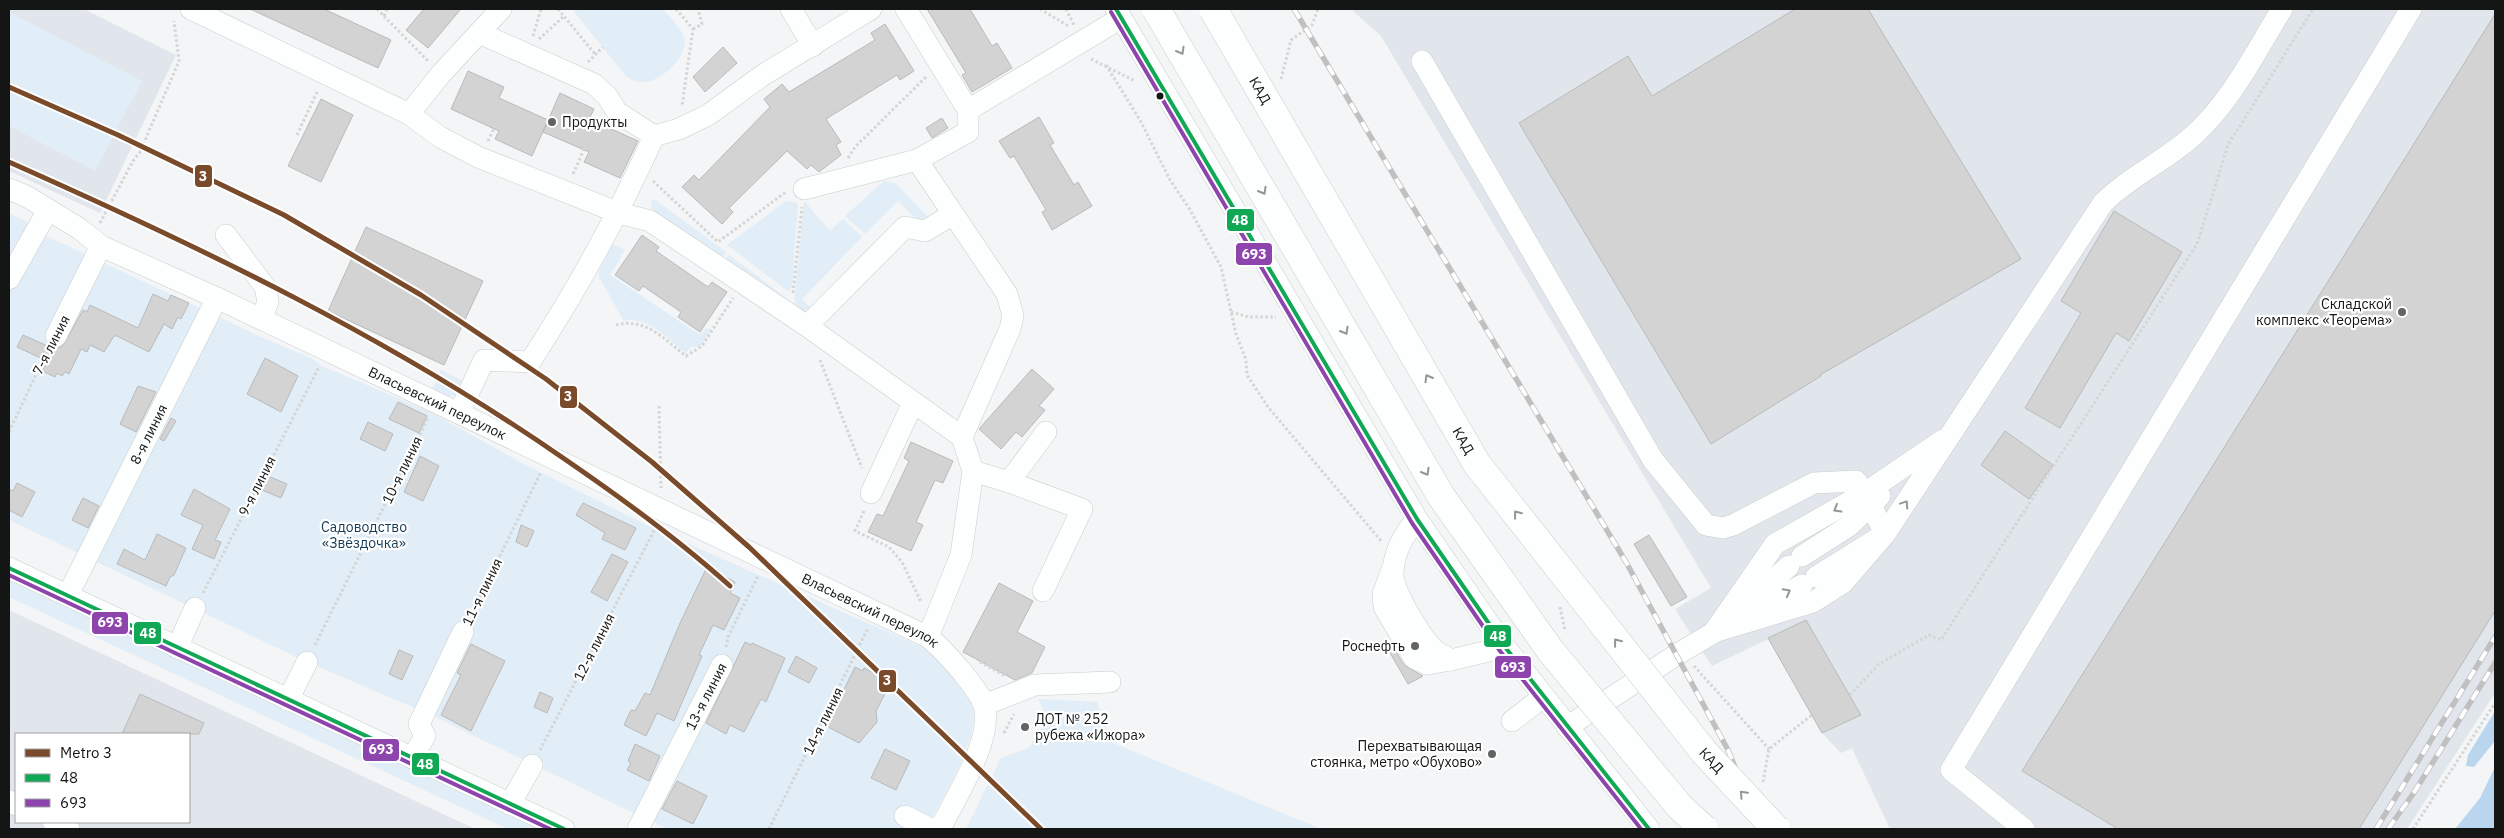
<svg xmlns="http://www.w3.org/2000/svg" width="2504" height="838" font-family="'IBM Plex Sans',sans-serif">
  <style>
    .built { fill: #e0e6eb; fill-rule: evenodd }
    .green { fill: #e1edf7 }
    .forest { fill: #b9d6ee }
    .building { fill: #d3d3d4; stroke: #b9baba }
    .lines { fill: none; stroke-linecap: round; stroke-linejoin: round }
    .minor-casing { stroke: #cbcccd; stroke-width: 22 }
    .path { stroke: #d4d5d5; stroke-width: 3; stroke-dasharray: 2.5 2.5; stroke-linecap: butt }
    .minor { stroke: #fdfefe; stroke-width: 21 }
    .rail-casing { stroke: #c0c0c0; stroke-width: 5.5 }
    .rail { stroke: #fff; stroke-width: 4; stroke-dasharray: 11; stroke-linecap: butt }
    .highway-bridge-casing { stroke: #cbcccd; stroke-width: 29; stroke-linecap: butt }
    .highway-bridge { stroke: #fdfefe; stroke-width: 28 }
    .bus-1-casing { stroke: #fff; stroke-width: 8 }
    .bus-2-casing { stroke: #fff; stroke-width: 8 }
    .bus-1 { stroke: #10a855; stroke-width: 4 }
    .bus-2 { stroke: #8e44ad; stroke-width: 4 }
    .metro-1-casing { stroke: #fff; stroke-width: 9 }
    .metro-1 { stroke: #7a4b2a; stroke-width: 5 }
    .oneway { stroke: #949595 }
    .bus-dot { fill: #141515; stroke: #fff; stroke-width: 2 }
    .poi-dot { fill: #626364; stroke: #fff; stroke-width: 2 }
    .labels { text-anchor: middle; stroke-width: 4.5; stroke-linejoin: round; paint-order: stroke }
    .street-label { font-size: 14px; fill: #141515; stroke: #fff }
    .poi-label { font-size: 14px; fill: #141515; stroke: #fff; text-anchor: end }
    .park-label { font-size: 14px; fill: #153c58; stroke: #fff }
    .line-badge { stroke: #fff; stroke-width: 2 }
    .badge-label { font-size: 14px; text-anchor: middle; font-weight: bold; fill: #fff }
  </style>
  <rect width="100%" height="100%" fill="#f3f5f6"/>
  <path class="built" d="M9,9H84L176,55L100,213L9,171Z
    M1355,9H2495V693L2407,829H1890L1852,748L1841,753L1822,733L1768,639L1712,666L1687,628L1675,609L1711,588L1381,36L1353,11Z
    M9,610L475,829H9ZM16,734H189V822H16Z"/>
  <path class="green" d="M572,9H663C669,17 680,26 684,37C690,56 659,85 640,82C635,82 630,79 626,76Z
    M9,12L142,81L95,171L9,126Z
    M884,181L895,183L928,217L922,225L898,201L865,234L845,216Z
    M654,199L726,252L721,259L652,211L651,202Z
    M786,201L798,203L792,287L788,291L727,245Z
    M804,201L830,231L843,219L862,237L802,299L811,308L805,314L794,308Z
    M9,213L33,225L32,229L265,339L313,359L320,365L430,412L524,464L655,529L933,652C946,668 965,685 972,705C983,735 940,801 926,829H667L429,714L307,662L9,520Z
    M613,244L625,250L610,275L700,335L706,329H711L700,347H691L686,353C669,340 647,315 624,321L599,277V271Z
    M728,254L786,298V301L725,261Z
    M441,370L465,382L458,395L448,397L432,390Z
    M9,580L539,829H508L9,597Z
    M1038,699L1097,702L1111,742L1321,829H966L1001,758L1030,747L1048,719Z"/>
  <path class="forest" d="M2495,711V741L2474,767L2466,766L2468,755Z
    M2495,767V829H2455L2480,798Z"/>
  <path class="building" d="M250,9H324L391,40L378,68Z
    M424,9H461L428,48L406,30Z
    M927,9H970L992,46L997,43L1012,68L972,92L962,75L966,73Z
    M1795,9H1868L2021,259L1820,375L1821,376L1711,444L1519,123L1628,56L1652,96Z
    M2495,14V611L2359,829H2118L2022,771Z
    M885,24L914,71L900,80L897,75L826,119L841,142L836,145L841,155L819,172L811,165L807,169L787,151L729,208L733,212L722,224L682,187L694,175L699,180L770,107L764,99L782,84L789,92L875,40L871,33Z
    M723,47L737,63L705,92L693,77Z
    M468,71L504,87L499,98L548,120L532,156L495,139L499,131L451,109Z
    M560,93L594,109L589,119L638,141L620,178L584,162L589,152L543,132Z
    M321,99L353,115L321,182L288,166Z
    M1039,117L1054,143L1050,145L1074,185L1078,182L1092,206L1052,230L1042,212L1046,210L1014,156L1010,158L999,141Z
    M942,118L948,128L932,138L926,128Z
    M2114,211L2182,252L2129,341L2116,333L2060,428L2025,408L2081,313L2061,301Z
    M366,227L483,281L444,365L328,311Z
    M642,235L659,247L656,251L708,287L712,282L727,292L700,332L678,317L681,312L643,286L639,291L615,275Z
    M153,294L168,301L171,295L189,303L181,319L178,317L172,329L164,324L149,352L117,336H114L104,352L90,345L87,352L81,349L69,374L65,372L62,376L57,373L55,377L42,371L47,361L17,347L23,335L52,348L62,347L83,310L87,312L90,305L138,328Z
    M265,358L298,376L281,412L247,394Z
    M1032,369L1054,389L1039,406L1045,410L1022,437L1016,432L1001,449L979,429Z
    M138,386L156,392L136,432L120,424Z
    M398,402L427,416L419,433L389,419Z
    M171,418L176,421L164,441L160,439Z
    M368,422L393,434L385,451L360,439Z
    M2005,431L2053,465L2029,499L1981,465Z
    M911,442L953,461L943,483L935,480L916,522L923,525L911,551L868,532L877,514L883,516L909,461L904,458Z
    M420,456L439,466L423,501L404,492Z
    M268,476L287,484L281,498L262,490Z
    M17,483L35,492L22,517L9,510V489L13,491Z
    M194,489L230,509L215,540L221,542L214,559L192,549L203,525L181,515Z
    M83,498L99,506L88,528L72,520Z
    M583,503L636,528L625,550L602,539L605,533L576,515Z
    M521,525L534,531L527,547L516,542Z
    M157,534L186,548L174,575L170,577L166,586L117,564L124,549L145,560Z
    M1649,535L1687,597L1671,606L1634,544Z
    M612,554L628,562L607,601L591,592Z
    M707,567L735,582L730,593L740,598L724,630L713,625L699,655L702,656L674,721L657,713L646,736L624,725L631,710L635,711L645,693L650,695L680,623Z
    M999,583L1033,601L1017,632L1045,647L1032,673L1015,680L963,652Z
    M1806,620L1861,715L1822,733L1768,638Z
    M745,642L751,645L752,643L785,658L766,702L761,699L744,732L730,725L726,734L706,723Z
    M1391,643L1404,665L1423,676L1408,684L1386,646Z
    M471,644L505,661L471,731L441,715L461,675L457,673Z
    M399,650L413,656L402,680L389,674Z
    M796,656L817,668L809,683L788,672Z
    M855,667L863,671L864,668L884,678L882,680L890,684L876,711L877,722L859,743L826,726Z
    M540,692L553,698L547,713L534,707Z
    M140,694L204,723L199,734H122Z
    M635,744L660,756L649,781L627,770L631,763L628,761Z
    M885,749L910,761L896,790L871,778Z
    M677,781L707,796L693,824L662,809Z"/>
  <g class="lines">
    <g class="minor-casing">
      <g id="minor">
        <path d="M191,9L409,114L440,137L478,157L619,213L650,221L807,326L962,437L973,471L961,555L928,637"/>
        <path d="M791,9L813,46"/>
        <path d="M906,9L968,110V132L917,160L1007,294L1013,316L1010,329L962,437"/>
        <path d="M1116,9L1417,519L1505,647L1649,829"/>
        <path d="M1422,61L1653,460L1706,525L1723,528L1733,525L1814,483L1856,481L1865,493L1885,534L1816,577"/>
        <path d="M968,110L1121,18"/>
        <path d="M409,114L441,74L501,9"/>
        <path d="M654,136L679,129L708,115L763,75L871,9"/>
        <path id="s1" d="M9,189L26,196L80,229L101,246L217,298L928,637C942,648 952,660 963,673C970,683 980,693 984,705C994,739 955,798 940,829"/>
        <path d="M804,189L917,160"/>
        <path d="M226,235L265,287L268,302L261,319"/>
        <path d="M9,279L48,210"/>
        <path d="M807,326L905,227L925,231L952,215"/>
        <path d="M56,336L101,246"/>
        <path d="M459,413L484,360L530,362C578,288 618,216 654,136L617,112L607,96L594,84L479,33"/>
        <path d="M973,471L1009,482L1046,432"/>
        <path d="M1009,482L1082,509L1043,591"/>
        <path d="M871,493L913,403"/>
        <path d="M1417,519C1404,534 1393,554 1393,575C1393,591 1424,643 1437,652C1441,655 1447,657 1451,660L1505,647"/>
        <path d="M1802,556L1849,526L1880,496"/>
        <path d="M1393,567L1383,594L1384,607L1414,658L1428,664L1451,660"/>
        <path d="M9,568L564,829"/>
        <path id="s2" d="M68,595L217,298"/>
        <path d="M1741,608L1789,566"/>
        <path d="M1754,610L1802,585"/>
        <path d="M1714,632L1813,602L1843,583L1885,534L2103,203C2130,176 2167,160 2195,134C2232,100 2256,51 2282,9"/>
        <path d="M1714,632L1775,544L1865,493L1943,440"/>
        <path d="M177,648L195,608"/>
        <path d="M288,700L307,662"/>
        <path d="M984,705L1035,685L1110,682"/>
        <path d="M1512,721L1543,697"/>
        <path d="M1567,727L1676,655L1725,626"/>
        <path d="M412,758L425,736L419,724L463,632"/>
        <path d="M9,801L16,805"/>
        <path d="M510,804L532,765"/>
        <path d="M905,816L931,829"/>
        <path d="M53,822L69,829"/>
        <path id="s3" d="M638,829L722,665"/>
        <path d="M2024,829L1951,770L2411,9"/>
      </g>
    </g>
    <path class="path" d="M377,9L428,61
      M558,9L595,54
      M676,9L693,29L682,106
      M1040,9L1070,27
      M1066,9L1074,25
      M384,16L387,9
      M693,29L702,24L698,9
      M533,36L541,9
      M539,39L564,16
      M1091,59L1135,81
      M588,62L603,47
      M1106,65L1140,120L1170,180L1189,208L1221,267L1236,334L1246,360L1247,375L1268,407L1382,542
      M1281,79L1291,40L1312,25L1318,9
      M297,135L318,90
      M488,141L496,124
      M848,158L855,147L927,76
      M573,174L586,145
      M653,181L718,242L786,192
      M100,223L133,161L140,152L179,61L174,21
      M793,293L802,207
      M1231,312L1249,317H1276
      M616,325C645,317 664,339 686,356L702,346L733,298
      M820,360L862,468
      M659,406L661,488
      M9,432L47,351
      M864,511L855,531L889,547L902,562L921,602
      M203,593L319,367
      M1560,607L1565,631
      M471,615L541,472
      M315,645L428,418
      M726,647L728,637L758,576
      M980,662L1005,676
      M1694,666L1769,749
      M1850,695L1879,664L1929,635L1941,640L2197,244L2228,145L2313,9
      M1004,733L1014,714
      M540,750L656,527
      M1763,782L1769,749L1812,715
      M769,829L868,628
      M2413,829L2495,703"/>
    <use href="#minor" class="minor"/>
    <g class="rail-casing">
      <path id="rail" d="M1294,9L1626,562L1728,750L1760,829
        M2376,829L2495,637
        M2388,829L2413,794L2495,663"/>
    </g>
    <use href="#rail" class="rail"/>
    <g class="highway-bridge-casing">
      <g id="highway-bridge">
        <path d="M1156,9L1441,496L1550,650L1680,807L1704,829"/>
        <path id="s4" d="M1213,9L1477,464L1704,752L1776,829"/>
      </g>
    </g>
    <use href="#highway-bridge" class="highway-bridge"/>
    <g class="bus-1-casing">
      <path id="bus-1" d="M1116,9L1417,519L1505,647L1649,829
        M9,568L564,829"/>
    </g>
    <g class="bus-2-casing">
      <path id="bus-2" d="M1111,12L1412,523L1500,651L1641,829
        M9,575L550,829"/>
    </g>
    <use href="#bus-1" class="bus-1"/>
    <use href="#bus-2" class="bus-2"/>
    <g class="metro-1-casing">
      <path id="metro-1" d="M9,87L118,135L284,215L421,295L546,379L652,462L749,547L1041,829
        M9,162C203,248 392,339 566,460C623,499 679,540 730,586"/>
    </g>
    <use href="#metro-1" class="metro-1"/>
  </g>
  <defs><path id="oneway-chevron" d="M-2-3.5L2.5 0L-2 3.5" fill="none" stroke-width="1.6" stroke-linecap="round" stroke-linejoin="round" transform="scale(1.25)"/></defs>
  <g class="oneway">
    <use href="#oneway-chevron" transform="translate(1181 51) rotate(60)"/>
    <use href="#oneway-chevron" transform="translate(1263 191) rotate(60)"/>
    <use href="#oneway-chevron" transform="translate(1345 331) rotate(60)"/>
    <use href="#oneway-chevron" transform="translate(1428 378) rotate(-120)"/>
    <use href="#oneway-chevron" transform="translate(1426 472) rotate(60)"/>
    <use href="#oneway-chevron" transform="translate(1905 504) rotate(-56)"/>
    <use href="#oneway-chevron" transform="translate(1837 509) rotate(150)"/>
    <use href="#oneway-chevron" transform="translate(1517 514) rotate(-128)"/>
    <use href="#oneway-chevron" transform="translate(1787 592) rotate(-28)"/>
    <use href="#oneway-chevron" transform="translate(1617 642) rotate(-128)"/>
    <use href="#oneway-chevron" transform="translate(1743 794) rotate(-133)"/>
  </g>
  <circle class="bus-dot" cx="1160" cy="96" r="4.5"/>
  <g class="poi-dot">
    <circle cx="552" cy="122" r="5"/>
    <circle cx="2402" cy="312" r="5"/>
    <circle cx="1415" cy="646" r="5"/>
    <circle cx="1025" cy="727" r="5"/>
    <circle cx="1492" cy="754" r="5"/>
  </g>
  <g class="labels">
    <g class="street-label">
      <text dy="5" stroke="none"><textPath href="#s4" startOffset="94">КАД</textPath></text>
      <text transform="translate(51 345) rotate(-63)" y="5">7-я линия</text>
      <text dy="5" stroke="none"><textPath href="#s1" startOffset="480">Власьевский переулок</textPath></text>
      <text dy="5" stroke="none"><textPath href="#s2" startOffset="180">8-я линия</textPath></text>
      <text dy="5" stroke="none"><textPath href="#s4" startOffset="499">КАД</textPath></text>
      <text transform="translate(402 470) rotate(-64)" y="5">10-я линия</text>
      <text transform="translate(257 486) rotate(-63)" y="5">9-я линия</text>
      <text transform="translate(482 592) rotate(-64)" y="5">11-я линия</text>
      <text dy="5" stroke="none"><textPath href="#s1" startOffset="960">Власьевский переулок</textPath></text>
      <text transform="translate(594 647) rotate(-63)" y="5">12-я линия</text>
      <text dy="5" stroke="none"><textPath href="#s3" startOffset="149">13-я линия</textPath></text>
      <text transform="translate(823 721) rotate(-64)" y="5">14-я линия</text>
      <text dy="5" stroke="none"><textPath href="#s4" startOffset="904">КАД</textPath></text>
    </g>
    <g class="poi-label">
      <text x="562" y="127" text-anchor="start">Продукты</text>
      <text x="2392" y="309">Складской<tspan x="2392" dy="16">комплекс «Теорема»</tspan></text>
      <text x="1405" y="651">Роснефть</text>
      <text x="1035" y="724" text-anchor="start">ДОТ № 252<tspan x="1035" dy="16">рубежа «Ижора»</tspan></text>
      <text x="1482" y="751">Перехватывающая<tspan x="1482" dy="16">стоянка, метро «Обухово»</tspan></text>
    </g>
    <g class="park-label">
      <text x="364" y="532">Садоводство<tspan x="364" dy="16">«Звёздочка»</tspan></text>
    </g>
  </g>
  <g class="line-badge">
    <rect x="194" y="164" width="19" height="24" rx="5" fill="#7a4b2a"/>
    <rect x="1226" y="208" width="29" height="24" rx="5" fill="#10a855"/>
    <rect x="1235" y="242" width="38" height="24" rx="5" fill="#8e44ad"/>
    <rect x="559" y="385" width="19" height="24" rx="5" fill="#7a4b2a"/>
    <rect x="91" y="611" width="38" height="24" rx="5" fill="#8e44ad"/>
    <rect x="133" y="621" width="29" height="24" rx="5" fill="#10a855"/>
    <rect x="1483" y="624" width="29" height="24" rx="5" fill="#10a855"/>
    <rect x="1494" y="655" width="38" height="24" rx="5" fill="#8e44ad"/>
    <rect x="878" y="669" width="19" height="24" rx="5" fill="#7a4b2a"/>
    <rect x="362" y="738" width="38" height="24" rx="5" fill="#8e44ad"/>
    <rect x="411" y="752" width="29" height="24" rx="5" fill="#10a855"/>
  </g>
  <g class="badge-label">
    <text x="203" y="181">3</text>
    <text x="1240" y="225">48</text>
    <text x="1254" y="259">693</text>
    <text x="568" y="401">3</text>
    <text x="110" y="627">693</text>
    <text x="148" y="638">48</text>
    <text x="1498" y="641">48</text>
    <text x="1513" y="672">693</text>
    <text x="887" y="685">3</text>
    <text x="381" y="754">693</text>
    <text x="425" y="769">48</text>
  </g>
  <rect width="2504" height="838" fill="none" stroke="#141515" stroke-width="20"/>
  <rect x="15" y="733" width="175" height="90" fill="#ffffff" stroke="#a1a1a1"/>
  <rect x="25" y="749" width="25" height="8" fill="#7a4b2a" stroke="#a1a1a1"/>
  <text x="60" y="758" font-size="15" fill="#141515">Metro 3</text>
  <rect x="25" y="774" width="25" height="8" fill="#10a855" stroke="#a1a1a1"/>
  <text x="60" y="783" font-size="15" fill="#141515">48</text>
  <rect x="25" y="799" width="25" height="8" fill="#8e44ad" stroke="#a1a1a1"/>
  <text x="60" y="808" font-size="15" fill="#141515">693</text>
</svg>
